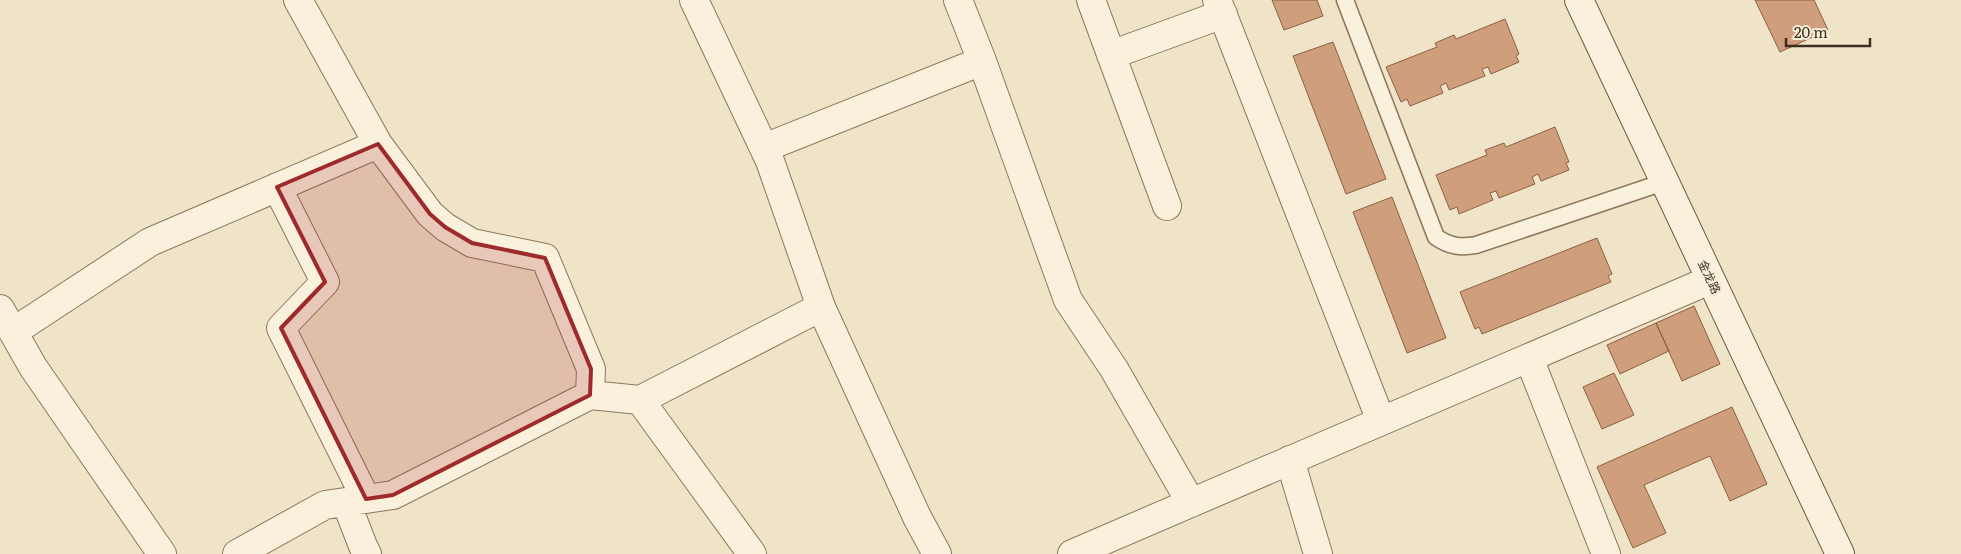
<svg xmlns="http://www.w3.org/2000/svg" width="1961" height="554" font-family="Literata,'Noto Sans SC',serif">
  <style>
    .building { fill: #cf9f7d; stroke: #8d5f41 }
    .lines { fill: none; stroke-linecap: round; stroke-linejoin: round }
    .lane-casing { stroke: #8d765c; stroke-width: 19 }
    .street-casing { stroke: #8d765c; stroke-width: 30 }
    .secondary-casing { stroke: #6f573f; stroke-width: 30 }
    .lane { stroke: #faf1dc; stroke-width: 16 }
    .street { stroke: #faf1dc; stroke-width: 28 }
    .secondary { stroke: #faf1dc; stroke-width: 28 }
    .marked { fill: #9e2a2b; fill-opacity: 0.2; stroke: #9e2a2b; stroke-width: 4; stroke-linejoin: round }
    .labels { text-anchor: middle; stroke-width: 4; stroke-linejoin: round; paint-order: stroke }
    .street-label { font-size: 12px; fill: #3d2e20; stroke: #f7eed8 }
  </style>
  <rect width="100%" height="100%" fill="#f0e4c8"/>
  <path class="building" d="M1272,0H1317L1323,16L1284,30Z
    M1755,0H1814L1828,30L1780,52Z
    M1505,19L1519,54L1516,56L1519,62L1491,74L1488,67L1482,69L1485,76L1449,90L1446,83L1440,86L1443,93L1410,106L1407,99L1401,102L1386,67L1437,47L1435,43L1454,35L1456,39Z
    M1333,42L1386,179L1346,194L1293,56Z
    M1555,127L1569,162L1566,163L1569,170L1541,181L1538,174L1532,177L1535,184L1499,198L1496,191L1490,193L1493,200L1459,214L1457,207L1450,210L1436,175L1487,155L1485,150L1504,143L1506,147Z
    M1392,197L1446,338L1407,353L1353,212Z
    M1597,238L1612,274L1608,276L1611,282L1482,334L1479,327L1475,329L1460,292Z
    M1694,306L1720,364L1682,381L1656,323Z
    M1656,323L1669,351L1620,374L1607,345Z
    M1614,373L1634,415L1602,429L1583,387Z
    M1732,407L1767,484L1730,501L1710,456L1644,485L1666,533L1633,548L1597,467Z"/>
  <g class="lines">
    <g class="lane-casing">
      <path id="lane" d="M1345,0L1436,237C1449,246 1460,248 1476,245L1664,182"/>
    </g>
    <g class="street-casing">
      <path id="street" d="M298,0L378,144L430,214L445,227L472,243L545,258L591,369L590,395
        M694,0L770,161L821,307L917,517L937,554
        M958,0L982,61L1068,300L1114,369L1191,503
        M1091,0L1167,206
        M1217,0L1381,421
        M1111,55L1223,14
        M764,148L982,61
        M277,187L325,282L281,328L366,499
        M0,309L33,367L162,554
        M13,332L150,242L378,144
        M1529,358L1606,554
        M640,400L752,554
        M1290,460L1318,554
        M346,502L363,546L367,554
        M237,554L325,505L393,495L590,395L640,400L821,307
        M1072,554L1710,280"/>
    </g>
    <g class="secondary-casing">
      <path id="secondary" d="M1579,0L1840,554"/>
    </g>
    <use href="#lane" class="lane"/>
    <use href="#street" class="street"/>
    <use href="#secondary" class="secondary"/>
  </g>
  <path class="marked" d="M378,144L430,214L445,227L472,243L545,258L591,369L590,395L393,495L366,499L281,328L325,282L277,187Z"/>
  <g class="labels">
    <g class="street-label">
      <text transform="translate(1709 277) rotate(65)" y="4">金龙路</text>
    </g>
  </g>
  <path d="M1786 38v8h84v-8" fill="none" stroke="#3d2e20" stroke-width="2.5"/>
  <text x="1794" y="38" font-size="15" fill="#3d2e20" stroke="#f7eed8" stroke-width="4" paint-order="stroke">20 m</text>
</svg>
